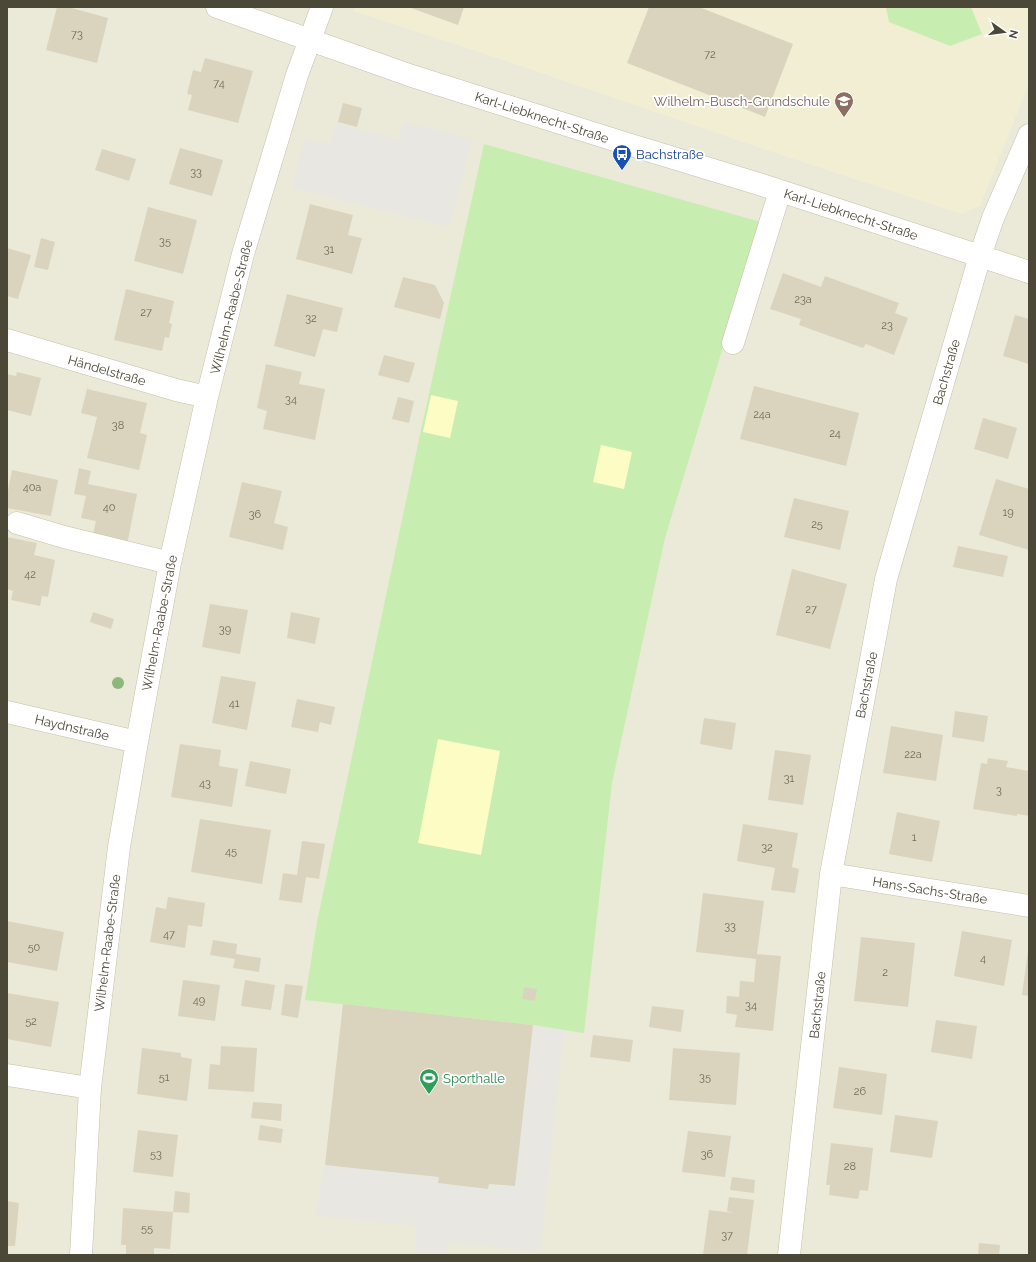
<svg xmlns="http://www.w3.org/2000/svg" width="1036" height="1262" font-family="Raleway,sans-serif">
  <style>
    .residential { fill: #ebe9d8 }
    .education { fill: #f1eed4 }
    .green { fill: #c7eeb0 }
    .sand { fill: #fdfcc4 }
    .parking { fill: #e8e7e2 }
    .building { fill: #dad4bf }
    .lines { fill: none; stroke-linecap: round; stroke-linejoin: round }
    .minor-casing { stroke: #c4c0ac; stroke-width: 23 }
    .minor { stroke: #fff; stroke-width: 22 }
    .tree { fill: #8db87d }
    .labels { text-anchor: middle; stroke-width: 3.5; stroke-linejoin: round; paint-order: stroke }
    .number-label { font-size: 11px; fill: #706b59 }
    .education-label { font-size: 13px; fill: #785e54; stroke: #fff; text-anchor: end }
    .street-label { font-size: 13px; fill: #4c4837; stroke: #fff }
    .transit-label { font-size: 13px; fill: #164399; stroke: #fff; text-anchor: start }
    .leisure-label { font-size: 13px; fill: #27864d; stroke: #fff; text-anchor: start }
  </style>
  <rect width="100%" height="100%" fill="#f7f5eb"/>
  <path class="residential" d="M7,7H1029V1255H7Z"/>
  <path class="education" d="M355,7H1029V84L980,206L961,214L772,152L485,54L353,11Z"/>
  <path class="green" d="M886,7H971L982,34L950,46L889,22Z
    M484,144L761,222L665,538L612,783L584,1033L533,1025L305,1000L317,922L421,430Z"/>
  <path class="sand" d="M431,395L458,401L450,438L423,432Z
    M601,445L632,452L624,489L593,482Z
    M438,739L500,751L481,855L418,843Z"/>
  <path class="parking" d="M404,122L472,139L450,227L292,188L304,138L330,144L335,123L399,139Z
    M533,1025L564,1030L540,1252L448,1242L446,1255H414L417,1226L315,1216L325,1165L439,1177L438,1183L488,1189L489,1184L515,1186Z"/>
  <path class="building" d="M57,7H68L108,18L97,63L46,50Z
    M408,7H464L458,25Z
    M649,7H699L793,44L765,117L627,63Z
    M205,58L253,71L238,123L188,110L192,95L187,94L193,70L201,72Z
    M343,103L362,108L357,127L338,122Z
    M180,148L223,160L212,196L169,184Z
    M102,149L136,159L129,181L95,170Z
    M310,204L353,215L348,235L362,238L352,274L296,259Z
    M148,207L197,220L183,274L134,261Z
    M41,238L55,242L48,270L34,267Z
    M7,248L31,255L18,299L7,296Z
    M783,273L821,287L825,276L899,303L895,313L908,318L894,355L866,344L863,348L799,325L801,319L770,309Z
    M403,277L435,285L444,303L440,319L394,307Z
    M126,289L174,301L169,323L172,324L169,338L165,337L162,351L114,340Z
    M287,294L343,308L337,332L323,329L315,357L274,346Z
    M1015,315L1029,319V364L1003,356Z
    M384,355L415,363L409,383L378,375Z
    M266,364L302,372L299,384L325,389L315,440L263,429L267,411L257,408Z
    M17,372L41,378L31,416L7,410V374L16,376Z
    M754,386L859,413L846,466L740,439Z
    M87,389L147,403L140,433L147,435L139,470L87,458L97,417L81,413Z
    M398,397L414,401L409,423L392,419Z
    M983,418L1017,428L1008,459L974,449Z
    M79,468L91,471L88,484L137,494L127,545L92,538L96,521L81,518L86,496L74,494Z
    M12,470L58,480L51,516L7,508V495Z
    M996,479L1029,489V550L979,535Z
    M242,482L282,491L274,523L288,527L283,550L229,537Z
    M794,498L849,511L840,550L784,537Z
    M7,537L37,543L34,555L55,560L48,597L42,596L40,606L11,600L13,591L7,589Z
    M958,546L1008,556L1003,577L953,567Z
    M792,569L847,584L830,649L776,635Z
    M210,604L248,610L240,654L202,647Z
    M93,612L114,619L111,629L90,622Z
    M291,612L320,618L315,644L287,638Z
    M221,676L256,682L247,730L212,723Z
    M297,699L335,707L331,725L320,722L318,732L291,727Z
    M955,711L988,716L984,742L952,737Z
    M704,718L736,723L732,750L700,744Z
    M891,726L943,735L936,781L883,773Z
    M180,744L221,750L219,766L238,769L232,807L171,797Z
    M775,750L811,755L803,805L768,800Z
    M988,758L1008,761L1006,767L1029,771V816L1017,814V816L973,809L981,763L987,764Z
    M250,761L291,769L286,794L245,786Z
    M897,812L940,821L932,862L889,854Z
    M200,819L271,830L262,884L191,872Z
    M743,824L798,833L792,867L799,869L795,893L771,890L775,868L737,861Z
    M302,841L325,844L319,879L306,877L302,903L279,900L283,873L297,875Z
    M703,893L764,901L757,954L781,956L773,1031L735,1027L737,1015L726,1013L727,996L739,997L740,981L754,982L756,959L696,952Z
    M168,897L205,903L202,927L188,925L185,948L150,942L156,907L166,909Z
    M7,921L64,932L57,971L7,962Z
    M962,931L1012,940L1004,986L954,976Z
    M861,937L915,943L908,1007L854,1001Z
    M213,940L237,944L236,954L261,958L259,972L233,968L235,959L210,955Z
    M1028,951H1029V996L1022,995Z
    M183,980L220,985L215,1021L178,1016Z
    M245,980L275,985L271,1010L241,1006Z
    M285,984L303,986L298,1018L281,1015Z
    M524,987L537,989L535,1001L522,999Z
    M7,993L59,1002L51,1047L7,1039Z
    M343,1004L533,1025L515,1186L489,1184L488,1189L438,1183L439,1177L325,1165Z
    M652,1006L684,1010L681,1032L649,1027Z
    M936,1020L977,1026L972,1059L931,1052Z
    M593,1035L633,1040L630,1062L590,1057Z
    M221,1046L257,1048L254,1092L208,1089L210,1064L220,1065Z
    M142,1048L181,1053V1057L192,1059L187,1101L137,1094Z
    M673,1048L740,1053L736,1105L669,1100Z
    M839,1067L887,1074L882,1115L833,1108Z
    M253,1102L282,1104L281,1121L251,1118Z
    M895,1115L938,1121L932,1158L890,1152Z
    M260,1125L283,1129L281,1143L258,1140Z
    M138,1130L178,1135L173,1177L133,1172Z
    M688,1131L731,1136L725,1177L682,1172Z
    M831,1143L873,1148L868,1191L860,1190L858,1199L829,1195L830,1185H826Z
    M732,1177L755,1180L754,1193L730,1190Z
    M175,1191L190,1193L189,1213L173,1212Z
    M729,1197L754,1200L747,1255H703L709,1210L734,1213L727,1211Z
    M7,1201L19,1203L15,1246H7Z
    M123,1208L173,1212L170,1249L154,1248V1255H126V1245H121Z
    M979,1243L1000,1245L999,1255H978Z"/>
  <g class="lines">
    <g class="minor-casing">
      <path id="minor" d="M217,7L412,76L624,143L759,184L1029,272
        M7,340L176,390L207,397
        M733,343L780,191
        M17,523L64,537L170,563
        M7,712L137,742
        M831,874L1029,906
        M7,1075L90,1088
        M81,1255L90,1088L119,847L137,742L170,563L207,397L243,254L297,75L322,7
        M789,1255L831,874L886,579L980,256L993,218L1029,135"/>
    </g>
    <use href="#minor" class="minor"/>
  </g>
  <circle class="tree" cx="118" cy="683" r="6"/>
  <defs>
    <g id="school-pin" transform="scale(1)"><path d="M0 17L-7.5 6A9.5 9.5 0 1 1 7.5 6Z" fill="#8d6e63" stroke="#fff"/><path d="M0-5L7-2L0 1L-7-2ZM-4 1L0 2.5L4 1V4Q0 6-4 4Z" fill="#fff"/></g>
    <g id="bus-pin" transform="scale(1)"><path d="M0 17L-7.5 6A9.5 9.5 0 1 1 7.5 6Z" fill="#1a4fb4" stroke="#fff"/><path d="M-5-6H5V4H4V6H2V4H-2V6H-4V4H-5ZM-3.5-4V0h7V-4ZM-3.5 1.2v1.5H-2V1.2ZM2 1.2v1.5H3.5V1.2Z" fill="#fff"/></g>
    <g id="stadium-pin" transform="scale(1)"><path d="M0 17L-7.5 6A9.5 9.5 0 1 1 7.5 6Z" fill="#2e9e5b" stroke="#fff"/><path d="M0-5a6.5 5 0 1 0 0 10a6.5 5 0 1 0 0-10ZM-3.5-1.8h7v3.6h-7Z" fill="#fff"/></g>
  </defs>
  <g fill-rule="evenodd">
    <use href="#school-pin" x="844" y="101"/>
    <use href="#bus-pin" x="622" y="154"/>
    <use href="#stadium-pin" x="429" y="1078"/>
  </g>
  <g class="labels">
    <g class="number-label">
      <text x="77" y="38">73</text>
      <text x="710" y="58">72</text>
      <text x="219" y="87">74</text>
      <text x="196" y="176">33</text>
      <text x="165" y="245">35</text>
      <text x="329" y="253">31</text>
      <text x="803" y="303">23a</text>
      <text x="146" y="316">27</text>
      <text x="311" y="322">32</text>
      <text x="887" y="329">23</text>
      <text x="291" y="403">34</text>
      <text x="762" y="418">24a</text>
      <text x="118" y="429">38</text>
      <text x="835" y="437">24</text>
      <text x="32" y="491">40a</text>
      <text x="109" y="511">40</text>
      <text x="1008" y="516">19</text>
      <text x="255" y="518">36</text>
      <text x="817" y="528">25</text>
      <text x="30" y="578">42</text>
      <text x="811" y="613">27</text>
      <text x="225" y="633">39</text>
      <text x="234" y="707">41</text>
      <text x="913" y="758">22a</text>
      <text x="789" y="782">31</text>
      <text x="205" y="787">43</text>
      <text x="999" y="794">3</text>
      <text x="914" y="841">1</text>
      <text x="767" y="851">32</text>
      <text x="231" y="855">45</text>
      <text x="730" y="930">33</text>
      <text x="169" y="938">47</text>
      <text x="34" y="951">50</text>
      <text x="983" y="962">4</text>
      <text x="885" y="976">2</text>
      <text x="199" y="1004">49</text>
      <text x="751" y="1009">34</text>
      <text x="31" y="1025">52</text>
      <text x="164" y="1081">51</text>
      <text x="705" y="1081">35</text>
      <text x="860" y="1095">26</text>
      <text x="156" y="1158">53</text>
      <text x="707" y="1158">36</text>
      <text x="850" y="1170">28</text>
      <text x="147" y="1232">55</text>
      <text x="727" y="1239">37</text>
    </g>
    <g class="education-label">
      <text x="830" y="106">Wilhelm-Busch-Grundschule</text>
    </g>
    <g class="street-label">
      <text transform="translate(542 117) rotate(18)" y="5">Karl-Liebknecht-Straße</text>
      <text transform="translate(851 214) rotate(18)" y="5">Karl-Liebknecht-Straße</text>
      <text transform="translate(231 307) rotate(-76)" y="5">Wilhelm-Raabe-Straße</text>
      <text transform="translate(107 370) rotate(16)" y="5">Händelstraße</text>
      <text transform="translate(946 372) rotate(-74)" y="5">Bachstraße</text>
      <text transform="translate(159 623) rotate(-79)" y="5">Wilhelm-Raabe-Straße</text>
      <text transform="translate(866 685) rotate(-79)" y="5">Bachstraße</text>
      <text transform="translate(72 727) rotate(13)" y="5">Haydnstraße</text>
      <text transform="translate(930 890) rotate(9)" y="5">Hans-Sachs-Straße</text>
      <text transform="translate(107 943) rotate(-83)" y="5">Wilhelm-Raabe-Straße</text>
      <text transform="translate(817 1005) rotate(-84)" y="5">Bachstraße</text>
    </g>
    <g class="transit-label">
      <text x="636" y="159">Bachstraße</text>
    </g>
    <g class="leisure-label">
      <text x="443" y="1083">Sporthalle</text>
    </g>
  </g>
  <rect width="1036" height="1262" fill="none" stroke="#4c4837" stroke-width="16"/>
  <g transform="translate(1004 32) rotate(104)" stroke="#ffffff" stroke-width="3" paint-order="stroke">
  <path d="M0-3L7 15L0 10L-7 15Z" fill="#4c4837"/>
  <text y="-6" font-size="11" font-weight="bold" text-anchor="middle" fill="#4c4837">N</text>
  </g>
</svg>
